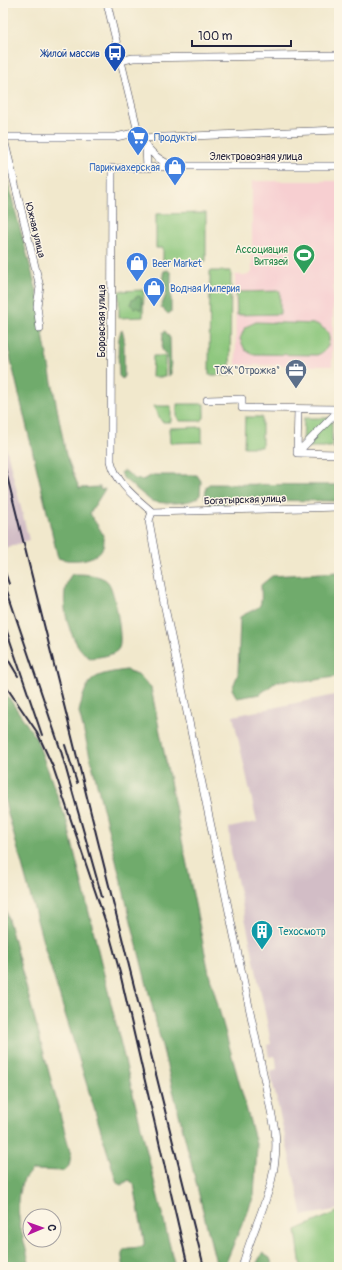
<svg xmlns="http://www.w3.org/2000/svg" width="342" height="1270" font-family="Pangolin,sans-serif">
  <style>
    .built { fill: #f7cfd1 }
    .industrial { fill: #d2bdc6 }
    .green { fill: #8bc67c; stroke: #56745c }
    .forest { fill: #70ab6c; stroke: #496654 }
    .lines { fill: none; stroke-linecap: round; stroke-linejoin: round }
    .minor-casing { stroke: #414051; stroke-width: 8 }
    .minor { stroke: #fff; stroke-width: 7 }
    .rail { stroke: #22223b; stroke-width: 2 }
    .labels { text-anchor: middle; stroke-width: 3; stroke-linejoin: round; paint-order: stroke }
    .transit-label { font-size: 10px; fill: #164399; stroke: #fcf5e5; text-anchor: end }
    .shop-label { font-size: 10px; fill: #366cbe; stroke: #fcf5e5; text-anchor: start }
    .street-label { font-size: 10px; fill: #22223b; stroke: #fcf5e5 }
    .leisure-label { font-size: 10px; fill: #27864d; stroke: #fcf5e5; text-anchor: end }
    .service-label { font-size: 10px; fill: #4e5e75; stroke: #fcf5e5; text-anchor: end }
    .culture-label { font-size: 10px; fill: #0d838f; stroke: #fcf5e5; text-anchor: start }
  </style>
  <rect width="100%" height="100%" fill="#fcf5e5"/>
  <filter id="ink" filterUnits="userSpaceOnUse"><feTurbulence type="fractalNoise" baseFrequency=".025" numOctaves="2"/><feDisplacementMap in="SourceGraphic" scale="8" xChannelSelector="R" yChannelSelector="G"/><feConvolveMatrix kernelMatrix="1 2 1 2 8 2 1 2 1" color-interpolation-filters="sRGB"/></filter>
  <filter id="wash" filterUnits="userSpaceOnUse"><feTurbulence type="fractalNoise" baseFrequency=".012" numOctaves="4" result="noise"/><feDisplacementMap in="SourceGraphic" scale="16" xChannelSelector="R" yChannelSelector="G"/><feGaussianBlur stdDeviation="0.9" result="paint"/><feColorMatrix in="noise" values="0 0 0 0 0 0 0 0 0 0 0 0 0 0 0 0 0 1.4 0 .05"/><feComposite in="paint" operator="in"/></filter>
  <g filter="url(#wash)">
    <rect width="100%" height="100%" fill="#f1e8cc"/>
    <path class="built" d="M252,181H339V279H334L332,366L236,365L235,275H249L252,272Z"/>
    <path class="industrial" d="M3,435L29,540L3,549Z
      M339,694V1209L303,1216L270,1071L277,1069L276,1059L275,1056L269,1057L267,1045L271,1044L266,1017L231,851L229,828L257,822L233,716Z"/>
    <path class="green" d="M206,213V261H163V248H156V214Z
      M210,271H231L230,375H209Z
      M144,290L143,317L119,318V291Z
      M280,291V314L237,315L236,292Z
      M256,322L317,324L327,331C332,341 328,351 317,355L252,354L245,350L240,339L245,327Z
      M153,356H165V377H152Z
      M177,404H204V418L200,421H180L177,416Z
      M153,406H171V422H162Z
      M245,417H262V447H244Z
      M304,418H332V447H303Z
      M202,427V442L170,443L169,428Z
      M339,1211V1267H301L296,1230Z"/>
    <path class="forest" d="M3,165L40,303L44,340L66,455L79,488L100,487V490L105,489L90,513C94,523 103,529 104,541C104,561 72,563 58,558L3,327Z
      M168,270L171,273V312L168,314L161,307L166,294L163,274L164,271Z
      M138,296L141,297L142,303L141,310L136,307L134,308L130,304L132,300Z
      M122,330L124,337V376L122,379L119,376C119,367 116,336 122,330Z
      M165,331L170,338L171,374L168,376L167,356L162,350L163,332Z
      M125,471L135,479L142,480L153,475H197L201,481L200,495C193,505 162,504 151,501L123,478L121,472Z
      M209,484L339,485V501L230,500L223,504H209L205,498L206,487Z
      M339,572V678L334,677L303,682L292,679L276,682L260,694L237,698L232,689L238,674L240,617C262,604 262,612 261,585L272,576Z
      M72,574C82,574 101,574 108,582C115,591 123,638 119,648C115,656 98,657 90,658C69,646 55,593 72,574Z
      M126,670L138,674L151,688L209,973L257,1147L254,1196L224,1267H217L79,712C87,677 91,675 126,670Z
      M3,693L9,698L36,738L67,822L175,1267H124C116,1240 132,1252 144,1245V1241L134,1184L129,1180L121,1185L117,1183L43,942L3,795Z
      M3,900L71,1155L69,1166L64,1171L32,1170C6,1193 23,1233 29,1262L27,1267H3Z
      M262,1253L270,1258L273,1267H255Z"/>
  </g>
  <g filter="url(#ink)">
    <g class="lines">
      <g class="minor-casing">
        <path id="minor" d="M107,3L138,132C145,147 155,159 171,165
          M120,61L133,58L339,55
          M3,135L40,287L37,306L40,329
          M5,137H116L138,132
          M140,138L339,130
          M146,148L147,168H112L111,461C116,483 135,497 152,512
          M147,168L174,166H339
          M207,400L242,399V408L339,409
          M298,409L297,453L338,454L339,433
          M297,447H303L339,410
          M152,512L149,521L164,603L275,1130C281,1182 255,1219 242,1267
          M152,512L339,507"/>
      </g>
      <use href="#minor" class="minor"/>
      <path class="rail" d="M3,460L204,1267
        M3,566L9,584
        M3,579L61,751L102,897
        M3,620L42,735
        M3,651L18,676
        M3,682L37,732L53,767L108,929L120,973L188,1267
        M65,745L77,783"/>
    </g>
  </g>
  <defs>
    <g id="bus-pin" transform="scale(1.15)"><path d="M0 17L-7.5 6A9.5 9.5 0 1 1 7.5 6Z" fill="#1a4fb4" stroke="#fcf5e5"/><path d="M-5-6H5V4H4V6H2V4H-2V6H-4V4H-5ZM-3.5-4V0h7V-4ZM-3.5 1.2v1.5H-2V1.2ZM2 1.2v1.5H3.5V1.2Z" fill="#fff"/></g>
    <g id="supermarket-pin" transform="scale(1.15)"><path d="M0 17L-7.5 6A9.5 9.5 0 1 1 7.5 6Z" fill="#3f7fe0" stroke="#fcf5e5"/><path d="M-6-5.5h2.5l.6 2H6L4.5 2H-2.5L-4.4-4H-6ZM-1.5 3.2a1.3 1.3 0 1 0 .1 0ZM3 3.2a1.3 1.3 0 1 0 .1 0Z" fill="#fff"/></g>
    <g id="shop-pin" transform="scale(1.15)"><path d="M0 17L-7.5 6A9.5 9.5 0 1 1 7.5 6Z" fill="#3f7fe0" stroke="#fcf5e5"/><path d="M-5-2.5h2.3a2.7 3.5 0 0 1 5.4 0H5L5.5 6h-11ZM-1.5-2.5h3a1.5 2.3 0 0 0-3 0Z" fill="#fff"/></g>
    <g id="stadium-pin" transform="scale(1.15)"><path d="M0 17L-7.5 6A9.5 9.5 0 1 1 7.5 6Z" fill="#2e9e5b" stroke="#fcf5e5"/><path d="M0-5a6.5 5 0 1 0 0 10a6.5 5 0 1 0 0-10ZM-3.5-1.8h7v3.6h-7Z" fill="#fff"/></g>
    <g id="office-pin" transform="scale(1.15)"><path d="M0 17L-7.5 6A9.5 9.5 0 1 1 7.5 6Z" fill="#5c6f8a" stroke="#fcf5e5"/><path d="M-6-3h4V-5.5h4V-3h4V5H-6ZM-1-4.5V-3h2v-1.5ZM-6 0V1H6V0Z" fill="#fff"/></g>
    <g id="building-pin" transform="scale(1.15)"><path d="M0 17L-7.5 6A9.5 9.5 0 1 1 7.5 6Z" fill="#0f9aa8" stroke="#fcf5e5"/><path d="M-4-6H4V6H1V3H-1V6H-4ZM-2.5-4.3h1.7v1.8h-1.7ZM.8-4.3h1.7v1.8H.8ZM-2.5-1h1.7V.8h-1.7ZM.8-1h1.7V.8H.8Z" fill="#fff"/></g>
  </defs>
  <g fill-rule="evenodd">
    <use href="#bus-pin" x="115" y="53"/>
    <use href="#supermarket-pin" x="138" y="137"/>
    <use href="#shop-pin" x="175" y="167"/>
    <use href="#stadium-pin" x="304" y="255"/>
    <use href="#shop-pin" x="137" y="263"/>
    <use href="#shop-pin" x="154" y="288"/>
    <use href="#office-pin" x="296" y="370"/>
    <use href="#building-pin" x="262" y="931"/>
  </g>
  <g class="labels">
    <g class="transit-label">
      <text x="100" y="57">Жилой массив</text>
    </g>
    <g class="shop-label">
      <text x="154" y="141">Продукты</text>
      <text x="160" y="171" text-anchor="end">Парикмахерская</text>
      <text x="152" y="267">Beer Market</text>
      <text x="170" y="292">Водная Империя</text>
    </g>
    <g class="street-label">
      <text x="256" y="160">Электровозная улица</text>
      <text transform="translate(36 230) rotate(76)" y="4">Южная улица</text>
      <text transform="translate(101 321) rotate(-90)" y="4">Боровская улица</text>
      <text transform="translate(245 499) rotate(-2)" y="4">Богатырская улица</text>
    </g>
    <g class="leisure-label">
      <text x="288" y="253">Ассоциация<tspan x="288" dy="12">Витязей</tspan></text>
    </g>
    <g class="service-label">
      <text x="280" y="374">ТСЖ "Отрожка"</text>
    </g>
    <g class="culture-label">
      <text x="278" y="935">Техосмотр</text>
    </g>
  </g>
  <rect width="342" height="1270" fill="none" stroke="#fcf5e5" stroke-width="16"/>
  <g transform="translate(42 1228) rotate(88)"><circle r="19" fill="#fcf5e5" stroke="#a5a1a1"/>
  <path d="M0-3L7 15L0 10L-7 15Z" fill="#b5179e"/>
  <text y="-6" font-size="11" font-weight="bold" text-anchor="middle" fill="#22223b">С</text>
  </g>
  <path d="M192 40v6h99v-6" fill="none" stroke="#22223b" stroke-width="2"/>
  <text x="198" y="40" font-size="12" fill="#22223b" stroke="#fcf5e5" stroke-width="3" paint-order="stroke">100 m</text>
</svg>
